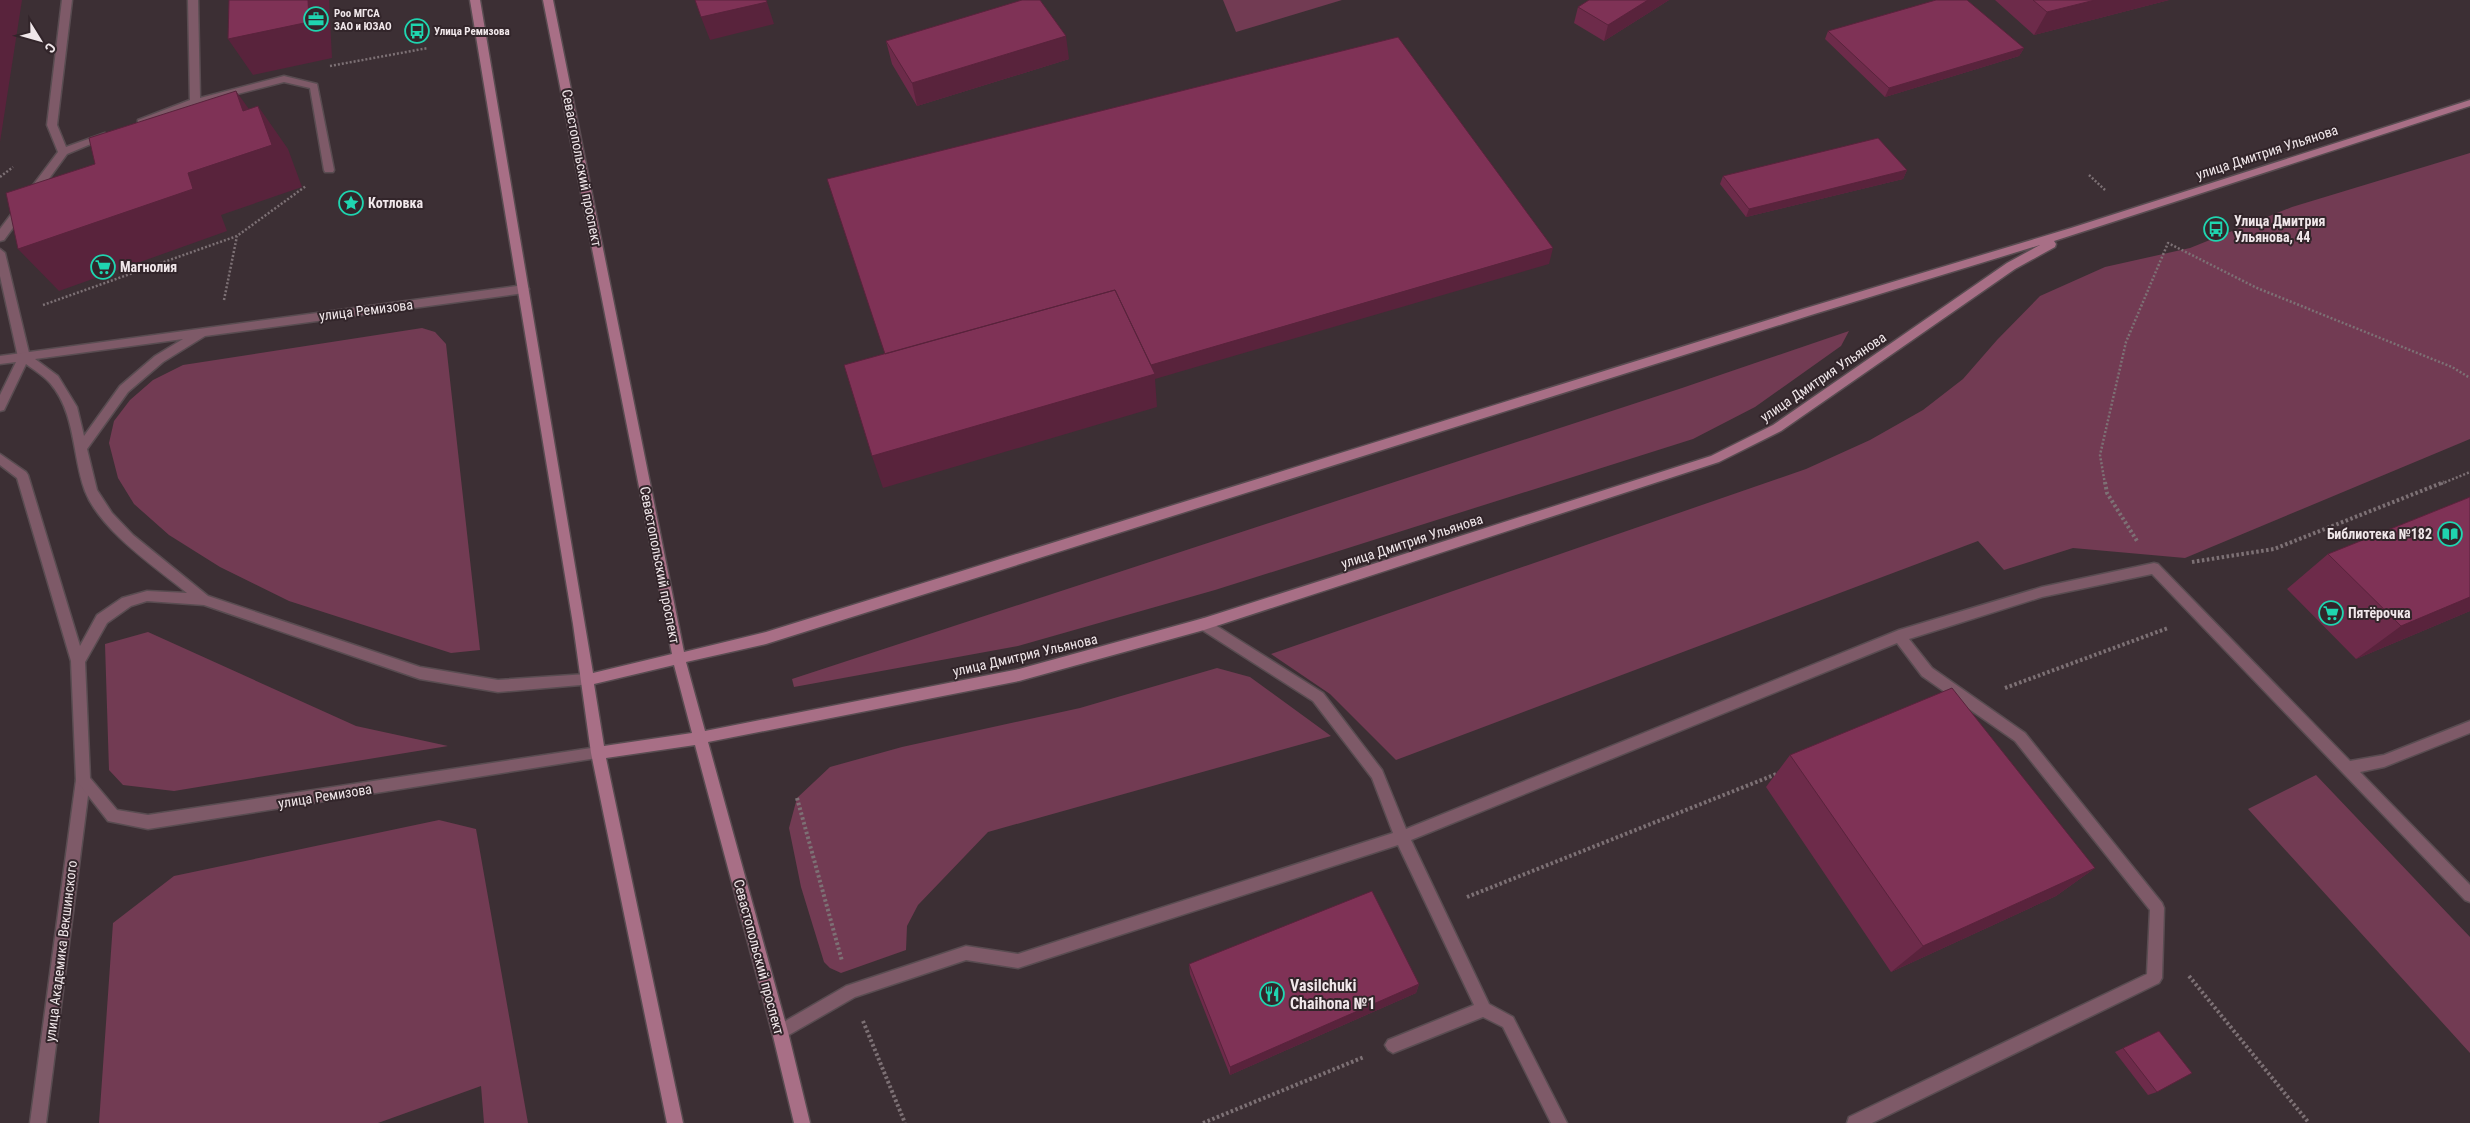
<svg xmlns="http://www.w3.org/2000/svg" width="2470" height="1123" font-family="'Roboto Condensed',sans-serif">
  <style>
    .green { fill: #723b53 }
    .lines { fill: none; stroke-linecap: round; stroke-linejoin: round }
    .service-casing { stroke: #594c51; stroke-width: 3 }
    .minor-casing { stroke: #594c51; stroke-width: 3 }
    .tertiary-casing { stroke: #594c51; stroke-width: 3 }
    .secondary-casing { stroke: #594c51; stroke-width: 3 }
    .path-far1 { stroke: #7d7175; stroke-width: 2.5; stroke-dasharray: 2 2; stroke-linecap: butt }
    .path { stroke: #7d7175; stroke-width: 4; stroke-dasharray: 2.5 2.5; stroke-linecap: butt }
    .service { fill: #7e5a68; fill-rule: evenodd }
    .minor { fill: #7e5a68; fill-rule: evenodd }
    .tertiary { fill: #7e5a68; fill-rule: evenodd }
    .secondary { fill: #a86f86; fill-rule: evenodd }
    .wall { fill: #6d2b4a }
    .shaded-wall { fill: #59233c }
    .building { fill: #7f3256; stroke: #59233c }
    .labels { text-anchor: middle; stroke-width: 4; stroke-linejoin: round; paint-order: stroke }
    .far-poi-label { font-size: 11px; font-weight: bold; fill: #f0e7ea; stroke: #32252a; text-anchor: start }
    .street-label { font-size: 14px; fill: #f0e7ea; stroke: #32252a }
    .poi-label { font-size: 14px; font-weight: bold; fill: #f0e7ea; stroke: #32252a; text-anchor: start }
    .near-poi-label { font-size: 16px; font-weight: bold; fill: #f0e7ea; stroke: #32252a; text-anchor: start }
  </style>
  <rect width="100%" height="100%" fill="#3c2f34"/>
  <path class="green" d="M1223,0H1342L1236,32Z
    M2470,153V439L2185,558L2073,548L2004,570L1978,541L1396,760L1330,694L1271,654L1806,469L1870,440L1923,410L1963,379L1997,340L2040,296L2105,267L2190,248L2292,207Z
    M422,328L435,332L446,344L480,650L451,653L289,601L220,567L169,535L134,504L118,478L109,443L114,421L130,400L153,380L183,365Z
    M1849,331L1841,346L1755,407L1693,439L1215,590L1018,646L794,687L792,679L1682,388Z
    M148,632L356,726L448,746L174,791L123,785L109,770L105,644Z
    M1217,668L1250,677L1331,736L988,832L918,905L907,926L906,950L841,973L830,968L824,962L801,887L789,828L797,798L830,767L902,747L1080,708Z
    M2316,775L2470,937V1053L2248,809Z
    M439,820L476,829L528,1123H484L481,1086L378,1123H99L113,923L174,876Z"/>
  <g class="lines">
    <g class="service-casing">
      <path id="service" d="M62,0H72L57,125L66,147L105,133L110,136L67,154L4,240L0,241V229L58,152L47,125Z
        M188,0H198L200,98L284,76L317,84L334,170L333,172H325L324,170L310,88L284,82L198,104L144,124H138V120L190,100Z
        M0,249L5,253L30,357L24,361L18,357L0,276Z
        M2154,563L2158,564L2350,761L2384,755L2470,721V733L2384,767L2360,772L2470,885V902L2465,900L2152,574L2042,597L1909,639L1932,668L2025,733L2162,903L2164,908L2162,978L2159,983L1872,1123H1847L1849,1117L2147,974L2150,910L2015,741L1922,676L1897,643L1411,840L1489,1004L1513,1017L1567,1123H1551L1503,1027L1483,1017L1393,1053L1388,1050L1385,1045L1388,1040L1474,1005L1398,845L1018,968L966,960L855,997L780,1040L775,1037L772,1032L775,1027L846,986L966,946L1018,954L1393,833L1372,778L1313,701L1199,628L1198,624L1199,620L1204,618L1323,693L1382,770L1406,829L1899,630L2042,587Z"/>
    </g>
    <g class="minor-casing">
      <path id="minor" d="M83,774L88,776L90,780L46,1123H30L76,780L78,776Z"/>
    </g>
    <g class="tertiary-casing">
      <path id="tertiary" d="M524,285L529,289L524,293L205,336L163,362L128,392L87,449L97,490L112,513L133,535L208,596L420,667L498,680L587,674L592,676L594,680L592,684L498,692L420,679L204,605L147,601L131,606L107,623L85,662L90,778L117,810L148,815L598,747L603,749L605,753L603,757L148,829L108,821L76,780L71,661L17,478L0,465V454L26,472L28,475L80,646L97,615L122,598L147,591L187,593C155,567 100,530 85,491C72,456 76,413 50,383C44,376 34,370 26,364L4,410L0,411V395L16,362L0,364V356ZM183,339L155,356L120,386L84,436L77,407L58,376L35,359Z"/>
    </g>
    <g class="secondary-casing">
      <path id="secondary" d="M470,0H480L593,673L672,654L543,0H553L684,652L766,632L1803,309L2071,228L2470,100V106L2054,241L2056,244L2055,247L2015,269L1781,431L1719,462L1204,630L1019,681L708,742L788,1032L810,1123H794L772,1032L695,745L606,758L683,1123H667L591,753L573,624ZM2040,245L2007,263L1773,425L1711,456L1204,618L1019,669L705,731L686,662L766,644L1811,315ZM674,665L692,733L604,746L594,684Z"/>
    </g>
    <path class="path-far1" d="M330,66L428,48
      M2089,175L2105,190
      M0,177L13,167
      M224,300L237,236
      M43,305L237,236L306,186
      M2105,484L2100,455L2126,342L2168,243L2257,288L2452,367L2470,378
      M2441,484L2470,472"/>
    <path class="path" d="M2105,482L2107,493L2137,541
      M2192,562L2274,549L2444,482
      M2005,688L2168,628
      M797,798L842,961
      M1467,897L1779,773
      M2189,976L2309,1123
      M863,1021L905,1123
      M1203,1123L1364,1057"/>
    <use href="#service" class="service"/>
    <use href="#minor" class="minor"/>
    <use href="#tertiary" class="tertiary"/>
    <use href="#secondary" class="secondary"/>
  </g>
  <path class="wall" d="M1669,0L1604,41L1574,23L1578,7Z
    M1995,0H2169L2034,35Z
    M1828,31L2024,48L2019,56L1885,97L1825,39Z
    M886,41L1069,59L917,106L892,64Z
    M1907,170L1903,179L1746,217L1720,184L1723,176Z
    M2470,497V611L2356,659L2287,589L2328,554Z
    M1790,755L2095,868L2056,896L1891,972L1766,787Z
    M1189,964L1419,984L1416,993L1230,1075L1190,974Z
    M2159,1031L2157,1092L2148,1095L2115,1052Z"/>
  <path class="shaded-wall" d="M0,0H22L0,142Z
    M308,0H329L332,58L253,75L228,39Z
    M1648,0H1669L1604,41L1608,25Z
    M2095,0H2169L2034,35L2047,12Z
    M767,2L774,24L710,40L701,17Z
    M1066,36L1069,59L917,106L912,83Z
    M2024,48L2019,56L1885,97L1889,88Z
    M236,91L266,133L258,106L288,149L302,187L221,215L227,231L59,291L18,249L188,173Z
    M1907,170L1903,179L1746,217L1749,209Z
    M1553,248L1549,264L1155,379L1157,407L883,488L872,456L1144,366Z
    M2470,597V611L2356,659L2401,626Z
    M2095,868L2056,896L1891,972L1923,946Z
    M1419,984L1416,993L1230,1075V1067Z"/>
  <path class="building" d="M229,0H308L309,22L228,39Z
    M695,0H766L767,2L701,17Z
    M1022,0H1040L1066,36L912,83L886,41Z
    M1589,0H1648L1608,25L1578,7Z
    M1936,0H1967L2024,48L1889,88L1828,31Z
    M2033,0H2095L2047,12Z
    M1398,37L1553,248L1151,365L1115,290L885,354L827,179Z
    M236,91L243,111L258,106L272,145L188,173L193,189L18,249L6,193L95,164L89,138Z
    M1878,138L1907,170L1749,209L1723,176Z
    M1115,290L1155,374L872,456L844,365Z
    M2470,497V597L2401,626L2328,554Z
    M1952,688L2095,868L1923,946L1790,755Z
    M1372,891L1419,984L1230,1067L1189,964Z
    M2159,1031L2192,1073L2157,1092L2123,1048Z"/>
  <defs>
    <g id="office-ring" transform="scale(1.25)"><circle r="9.5" fill="#32252a" stroke="#1fd5b0" stroke-width="1.5"/><path d="M-6-3h4V-5.5h4V-3h4V5H-6ZM-1-4.5V-3h2v-1.5ZM-6 0V1H6V0Z" fill="#1fd5b0"/></g>
    <g id="bus-ring" transform="scale(1.25)"><circle r="9.5" fill="#32252a" stroke="#1fd5b0" stroke-width="1.5"/><path d="M-5-6H5V4H4V6H2V4H-2V6H-4V4H-5ZM-3.5-4V0h7V-4ZM-3.5 1.2v1.5H-2V1.2ZM2 1.2v1.5H3.5V1.2Z" fill="#1fd5b0"/></g>
    <g id="sight-ring" transform="scale(1.25)"><circle r="9.5" fill="#32252a" stroke="#1fd5b0" stroke-width="1.5"/><path d="M0-6L1.8-2.2L6-1.7L2.9 1.2L3.7 5.4L0 3.3L-3.7 5.4L-2.9 1.2L-6-1.7L-1.8-2.2Z" fill="#1fd5b0"/></g>
    <g id="supermarket-ring" transform="scale(1.25)"><circle r="9.5" fill="#32252a" stroke="#1fd5b0" stroke-width="1.5"/><path d="M-6-5.5h2.5l.6 2H6L4.5 2H-2.5L-4.4-4H-6ZM-1.5 3.2a1.3 1.3 0 1 0 .1 0ZM3 3.2a1.3 1.3 0 1 0 .1 0Z" fill="#1fd5b0"/></g>
    <g id="library-ring" transform="scale(1.25)"><circle r="9.5" fill="#32252a" stroke="#1fd5b0" stroke-width="1.5"/><path d="M-6-4Q-3-5.5-.7-3.5V5Q-3 3-6 4ZM6-4Q3-5.5 .7-3.5V5Q3 3 6 4Z" fill="#1fd5b0"/></g>
    <g id="restaurant-ring" transform="scale(1.25)"><circle r="9.5" fill="#32252a" stroke="#1fd5b0" stroke-width="1.5"/><path d="M-5-6h1v4h1v-4h1v4h1v-4h1v5L-1.5 .5V6h-2V.5L-5-1ZM5-6V6H3V1.5H1.5Q1.5-4 5-6Z" fill="#1fd5b0"/></g>
  </defs>
  <g fill-rule="evenodd">
    <use href="#office-ring" x="316" y="19"/>
    <use href="#bus-ring" x="417" y="31"/>
    <use href="#sight-ring" x="351" y="203"/>
    <use href="#bus-ring" x="2216" y="229"/>
    <use href="#supermarket-ring" x="103" y="267"/>
    <use href="#library-ring" x="2450" y="534"/>
    <use href="#supermarket-ring" x="2331" y="613"/>
    <use href="#restaurant-ring" x="1272" y="994"/>
  </g>
  <g class="labels">
    <g class="far-poi-label">
      <text x="334" y="17">Роо МГСА<tspan x="334" dy="13">ЗАО и ЮЗАО</tspan></text>
      <text x="434" y="35">Улица Ремизова</text>
    </g>
    <g class="street-label">
      <text transform="translate(2267 152) rotate(-18)" y="5">улица Дмитрия Ульянова</text>
      <text transform="translate(582 168) rotate(79)" y="5">Севастопольский проспект</text>
      <text transform="translate(366 310) rotate(-7)" y="5">улица Ремизова</text>
      <text transform="translate(1823 377) rotate(-34)" y="5">улица Дмитрия Ульянова</text>
      <text transform="translate(1412 541) rotate(-18)" y="5">улица Дмитрия Ульянова</text>
      <text transform="translate(660 565) rotate(79)" y="5">Севастопольский проспект</text>
      <text transform="translate(1025 655) rotate(-13)" y="5">улица Дмитрия Ульянова</text>
      <text transform="translate(325 796) rotate(-9)" y="5">улица Ремизова</text>
      <text transform="translate(61 951) rotate(-83)" y="5">улица Академика Векшинского</text>
      <text transform="translate(759 957) rotate(75)" y="5">Севастопольский проспект</text>
    </g>
    <g class="poi-label">
      <text x="368" y="208">Котловка</text>
      <text x="2234" y="226">Улица Дмитрия<tspan x="2234" dy="16">Ульянова, 44</tspan></text>
      <text x="120" y="272">Магнолия</text>
      <text x="2432" y="539" text-anchor="end">Библиотека №182</text>
      <text x="2348" y="618">Пятёрочка</text>
    </g>
    <g class="near-poi-label">
      <text x="1290" y="991">Vasilchuki<tspan x="1290" dy="18">Chaihona №1</tspan></text>
    </g>
  </g>
  <g transform="translate(40 40) rotate(127)" stroke="#32252a" stroke-width="4" paint-order="stroke">
  <path d="M0-4L9 19L0 12L-9 19Z" fill="#f0e7ea"/>
  <text y="-8" font-size="14" font-weight="bold" text-anchor="middle" fill="#f0e7ea">С</text>
  </g>
</svg>
